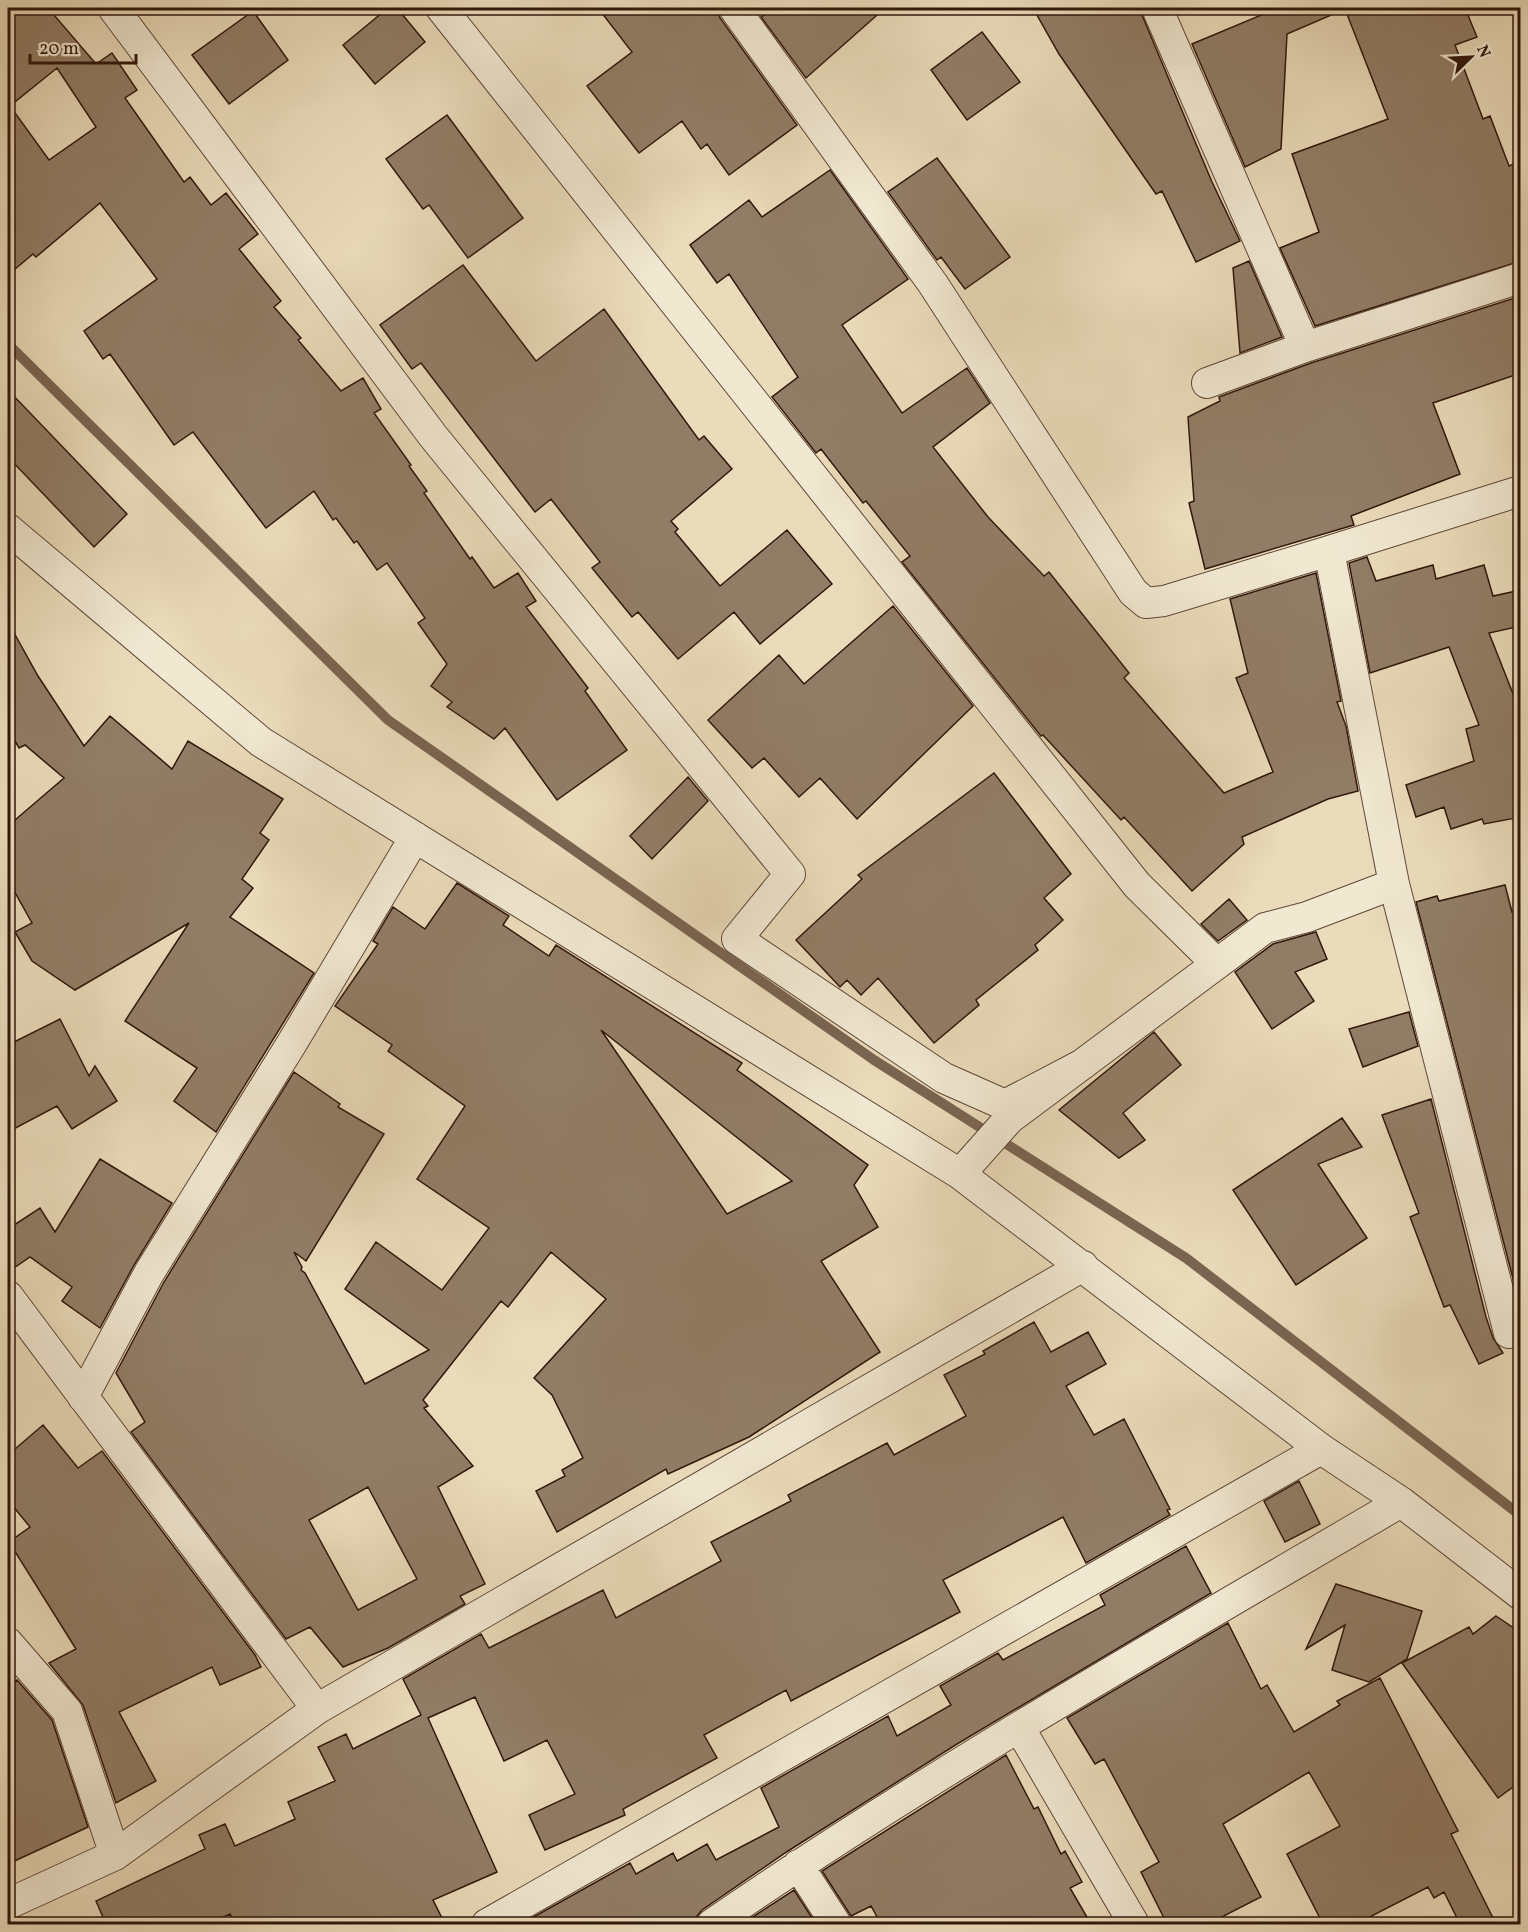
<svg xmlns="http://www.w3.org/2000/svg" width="1528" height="1932" font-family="Vollkorn,serif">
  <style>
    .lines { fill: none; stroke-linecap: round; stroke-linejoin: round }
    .stream { stroke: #7a6451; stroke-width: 10 }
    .building { fill: #917d66; stroke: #31170c; stroke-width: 1.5; fill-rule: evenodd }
    .minor-casing { stroke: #5f4838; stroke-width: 32 }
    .minor { stroke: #f1e8d2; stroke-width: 30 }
  </style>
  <rect width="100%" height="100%" fill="#eadbba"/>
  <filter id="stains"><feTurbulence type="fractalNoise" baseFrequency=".00333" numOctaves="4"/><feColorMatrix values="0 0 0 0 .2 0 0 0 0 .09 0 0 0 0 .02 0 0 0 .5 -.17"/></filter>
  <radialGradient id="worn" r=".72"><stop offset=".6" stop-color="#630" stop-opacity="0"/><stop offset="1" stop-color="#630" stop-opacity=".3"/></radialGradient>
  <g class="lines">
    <path class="stream" d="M8,344L388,720L874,1060L1186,1258L1520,1515"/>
  </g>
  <path class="building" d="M8,8H48L96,64L112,53L137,90L125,98L184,182L190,177L211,205L226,193L258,234L239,249L281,301L274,307L301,338L298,340L341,391L363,378L381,409L374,413L411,465L409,466L427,491L424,493L470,559L472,557L494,588L518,573L536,601L526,607L588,688L585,691L627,750L557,800L505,728L494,739L447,707L452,702L431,686L447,664L418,623L425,618L387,563L377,570L357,541L354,543L336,518L333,520L314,491L266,528L193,432L174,445L110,354L103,359L84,331L157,279L100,203L36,257L33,254L8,275ZM57,68L96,127L49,160L10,106Z
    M388,8H397L425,42L375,84L343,45Z
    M598,8H717L720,18L797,125L729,175L707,144L701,149L682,121L639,153L587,86L632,52Z
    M775,8H885L806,78L761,17Z
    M1033,8H1139L1212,182L1240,241L1196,262L1162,191L1156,194L1059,54Z
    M1278,8H1465L1477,37L1455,45L1483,119L1490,116L1509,166L1521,161V261L1315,326L1280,248L1319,232L1292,154L1388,119L1345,9L1287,34L1281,149L1245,167L1192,44Z
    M253,11L288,60L229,104L192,55Z
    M982,32L1020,82L967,120L931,70Z
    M447,115L523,218L468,258L429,205L423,209L386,159Z
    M937,158L1010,257L965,289L941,257L937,260L888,192Z
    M830,170L908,279L842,325L902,413L967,368L990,403L933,447L988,517L1044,576L1049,572L1129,673L1124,678L1224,793L1273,772L1236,678L1248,673L1230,599L1316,573L1341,701L1337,702L1346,726L1358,791L1328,799L1242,837L1244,844L1192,891L1124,817L1121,820L1043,735L1041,736L902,562L910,556L866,501L863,503L821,449L816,453L772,397L798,377L729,274L717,283L690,245L749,200L762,217Z
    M1249,261L1282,337L1240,353L1233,268Z
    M463,265L536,361L604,309L699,440L704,436L732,469L671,521L678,529L675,532L720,586L787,530L832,584L760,644L734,612L678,659L638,612L632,617L592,568L600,562L551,499L535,512L421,363L412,369L380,325Z
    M1521,296V373L1433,403L1460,474L1351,516L1354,525L1205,569L1189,503L1194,501L1188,417L1220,401L1219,397L1311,363Z
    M8,390L127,514L94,547L8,457Z
    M1367,557L1376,581L1433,565L1436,579L1484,565L1493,596L1521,590V626L1489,633L1521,714V817L1484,824L1482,819L1451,829L1444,807L1416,817L1406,785L1474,761L1466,729L1479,725L1449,647L1370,673L1349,563Z
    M893,606L973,706L857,819L820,778L799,797L764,758L752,768L708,720L779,655L804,684Z
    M8,622L38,676L84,746L110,716L172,769L188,741L283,799L260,833L269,840L242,879L253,888L230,917L314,973L216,1132L174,1101L197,1068L125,1021L189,923L75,990L32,961L15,932L32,923L8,880V826L64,778L25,745L19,748L8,729Z
    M994,773L1071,874L1044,898L1063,920L1035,945L1038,950L976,1000L979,1005L934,1043L878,978L861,995L847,980L840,987L796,940L862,879L858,875Z
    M688,777L708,801L652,859L630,836Z
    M457,883L509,916L503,925L549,956L556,945L742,1063L737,1070L868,1165L854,1185L878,1227L821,1261L880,1352L749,1437L668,1474L666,1469L557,1532L536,1491L565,1476L562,1470L583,1458L552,1395L534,1378L606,1299L551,1252L508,1307L501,1301L423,1400L428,1406L424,1408L473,1466L438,1487L485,1584L460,1596L465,1604L388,1648L343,1667L310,1627L286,1639L131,1432L145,1422L116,1373L164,1282L294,1072L340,1104L338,1107L384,1134L306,1261L294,1252L302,1267L301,1270L305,1273L365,1384L429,1350L345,1289L376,1242L442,1290L489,1228L417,1179L465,1106L388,1051L392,1045L335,1006L378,944L373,941L393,907L425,929ZM601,1030L792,1181L727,1214ZM368,1487L417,1579L358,1610L309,1520Z
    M1505,885L1512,912L1521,910L1520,1306L1416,902L1437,896L1439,901Z
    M1229,899L1247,920L1218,941L1201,924Z
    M1316,932L1327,959L1295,972L1314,1001L1272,1029L1235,972L1273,944Z
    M1409,1012L1418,1046L1363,1067L1349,1029Z
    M60,1019L89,1076L95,1066L117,1101L72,1129L57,1106L8,1132V1045Z
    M1154,1032L1181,1065L1123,1113L1145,1140L1119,1158L1059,1110Z
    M1431,1099L1486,1317L1493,1338L1503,1353L1479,1364L1450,1305L1444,1307L1410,1217L1419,1213L1382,1115Z
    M1342,1118L1362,1147L1318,1164L1367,1238L1296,1285L1233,1190Z
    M100,1159L172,1203L134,1265L100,1328L62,1301L72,1287L30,1257L8,1272V1229L40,1208L55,1232Z
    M1034,1322L1051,1352L1088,1332L1106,1364L1066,1386L1094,1435L1124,1419L1170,1509L1167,1510L1170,1515L1086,1563L1063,1517L943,1580L960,1612L791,1701L786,1690L704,1735L717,1758L623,1809L625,1815L545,1850L529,1815L575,1794L547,1740L504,1761L475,1697L428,1718L497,1872L433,1900L445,1924H235L230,1914L208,1924H106L96,1901L205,1849L199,1835L225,1824L235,1846L295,1819L288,1802L335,1781L318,1747L346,1734L353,1749L421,1715L403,1679L481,1634L489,1648L603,1590L616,1618L721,1561L711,1542L791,1501L788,1495L887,1443L894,1455L966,1416L944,1375L985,1354L983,1351Z
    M43,1425L78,1468L102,1451L255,1655L261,1667L220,1685L212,1667L119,1712L156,1781L116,1803L83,1705L49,1663L76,1649L9,1542L30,1527L8,1500V1455Z
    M1299,1481L1320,1524L1285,1542L1264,1501Z
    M1186,1546L1211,1593L957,1744L788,1851L702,1910L697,1916L695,1924H521L630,1863L636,1874L673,1853L677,1861L707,1844L716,1860L779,1827L761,1788L888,1716L897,1736L951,1705L940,1686L998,1653L1003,1660L1105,1605L1100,1595Z
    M1336,1584L1422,1611L1407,1659L1369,1682L1332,1670L1345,1625L1306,1649Z
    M1496,1616L1521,1633L1517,1708L1521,1706V1781L1498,1798L1402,1663L1469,1627L1473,1634Z
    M1228,1623L1261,1689L1267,1685L1294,1732L1340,1705L1337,1701L1380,1678L1458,1831L1451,1834L1496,1924H1460L1444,1892L1434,1898L1428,1887L1356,1924H1323L1287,1854L1340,1826L1309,1772L1223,1824L1261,1897L1208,1924H1167L1141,1872L1159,1862L1104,1759L1095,1764L1067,1718Z
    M17,1680L52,1720L88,1827L8,1864V1685Z
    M1006,1755L1034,1809L1038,1807L1061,1854L1065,1851L1082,1882L1070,1888L1091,1924H881L871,1906L851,1916L822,1871Z
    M794,1890L816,1924H742Z"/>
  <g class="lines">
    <g class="minor-casing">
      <path id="minor" d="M113,8L433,436L790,874L737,939L944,1078L1005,1105L1083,1064
        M441,8L1137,885L1217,964
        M734,8L933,284L1133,592L1146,603L1164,601L1329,551
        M1157,8L1305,347L1520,278
        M1207,383L1305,347
        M8,529L261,742L960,1174L1321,1449L1401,1502L1520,1594
        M960,1174L1009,1119L1265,928L1307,917L1394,884
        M8,1296L317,1709
        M1509,1333L1394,884L1329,551L1520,491
        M83,1397L149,1273L292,1043L415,837
        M8,1643L67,1711L115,1855
        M1019,1727L1134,1924
        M798,1865L836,1924
        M8,1904L115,1855L317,1709L1083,1266
        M487,1924L1321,1449
        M712,1924C934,1771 1169,1638 1401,1502"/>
    </g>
    <use href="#minor" class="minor"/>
  </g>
  <rect width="1528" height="1932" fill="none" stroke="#eadbba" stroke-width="30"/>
  <rect x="9" y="9" width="1510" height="1914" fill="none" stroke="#31170c" stroke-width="3"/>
  <rect x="15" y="15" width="1498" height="1902" fill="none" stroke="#31170c" stroke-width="1.5"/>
  <g transform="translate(1471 57) rotate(66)" stroke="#f1e8d2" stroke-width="4.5" paint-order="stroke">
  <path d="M0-4.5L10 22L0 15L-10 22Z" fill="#31170c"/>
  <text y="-9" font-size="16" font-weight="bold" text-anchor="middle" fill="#31170c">N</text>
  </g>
  <path d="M30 54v9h106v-9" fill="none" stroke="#31170c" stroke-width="3"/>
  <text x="39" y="54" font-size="18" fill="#31170c" stroke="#f1e8d2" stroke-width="4.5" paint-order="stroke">20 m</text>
  <rect width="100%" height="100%" filter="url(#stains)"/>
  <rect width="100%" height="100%" fill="url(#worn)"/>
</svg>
